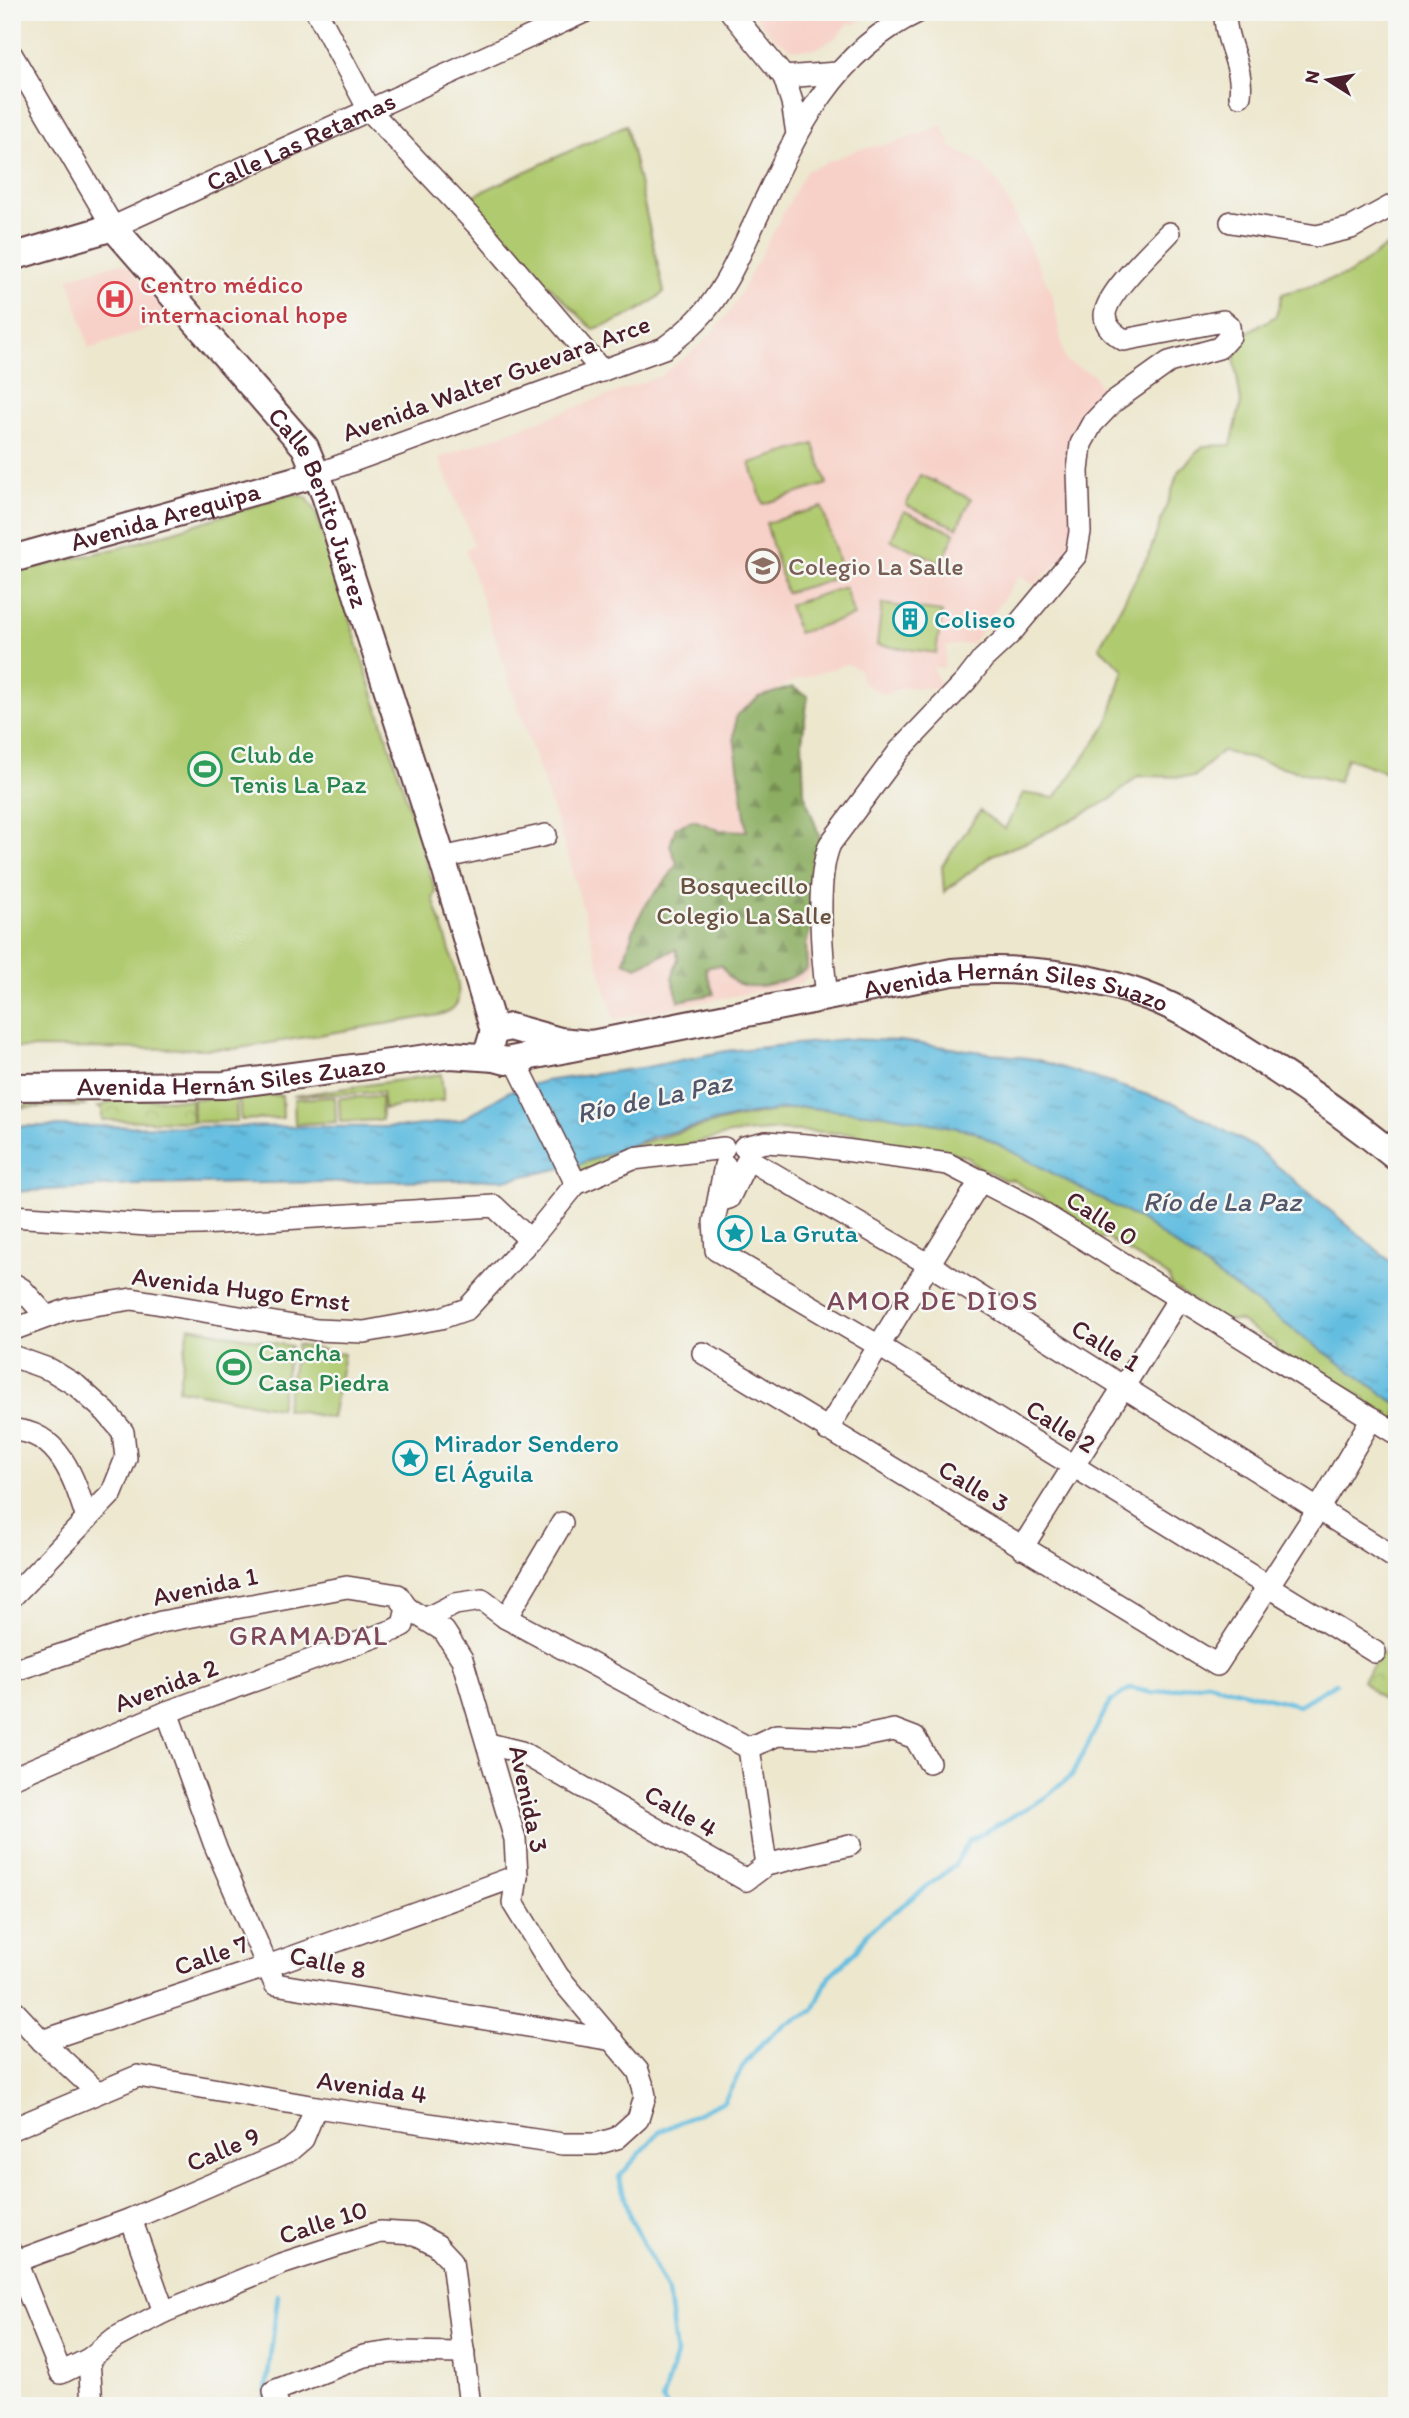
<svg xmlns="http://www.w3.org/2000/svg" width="1409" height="2418" font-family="Itim,sans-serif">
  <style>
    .built { fill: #f7d1c8 }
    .green { fill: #b0ca70; stroke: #7d744e; stroke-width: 2 }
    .forest { fill: url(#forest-firs); stroke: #6b6646; stroke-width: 2 }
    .park { fill: url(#park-crowns); stroke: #7d744e; stroke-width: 2 }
    .water { fill: url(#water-ripples); stroke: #566e86; stroke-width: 2 }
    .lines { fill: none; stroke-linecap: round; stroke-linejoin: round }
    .stream { stroke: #62bde0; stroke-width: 4.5 }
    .minor-casing { stroke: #623d43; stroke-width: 24 }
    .major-casing { stroke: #623d43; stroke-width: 30 }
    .minor { stroke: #fff; stroke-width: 21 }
    .major { stroke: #fff; stroke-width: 26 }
    .labels { text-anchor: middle; stroke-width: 5; stroke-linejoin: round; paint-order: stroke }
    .street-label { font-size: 26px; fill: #4a1f2b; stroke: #f6f6f2 }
    .health-label { font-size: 26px; fill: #be3a42; stroke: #f6f6f2; text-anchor: start }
    .education-label { font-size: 26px; fill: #785e54; stroke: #f6f6f2; text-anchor: start }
    .culture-label { font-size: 26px; fill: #0d838f; stroke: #f6f6f2; text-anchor: start }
    .leisure-label { font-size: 26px; fill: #27864d; stroke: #f6f6f2; text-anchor: start }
    .park-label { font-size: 26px; fill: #695240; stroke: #f6f6f2 }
    .water-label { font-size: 28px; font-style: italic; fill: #52566a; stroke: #f6f6f2 }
    .neighbourhood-label { font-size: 28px; letter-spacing: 2px; fill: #7d495a; stroke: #f6f6f2 }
  </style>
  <defs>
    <pattern id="forest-firs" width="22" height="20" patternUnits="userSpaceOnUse" patternTransform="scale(1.75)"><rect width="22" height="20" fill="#8cae62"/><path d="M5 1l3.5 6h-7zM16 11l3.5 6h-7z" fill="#748d51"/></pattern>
    <pattern id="park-crowns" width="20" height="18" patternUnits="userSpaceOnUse" patternTransform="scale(1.75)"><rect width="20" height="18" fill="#b0ca70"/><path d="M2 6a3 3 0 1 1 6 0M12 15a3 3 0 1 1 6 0" fill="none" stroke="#99ad61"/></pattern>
    <pattern id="water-ripples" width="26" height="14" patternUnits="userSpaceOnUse" patternTransform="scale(1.75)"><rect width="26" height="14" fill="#62bde0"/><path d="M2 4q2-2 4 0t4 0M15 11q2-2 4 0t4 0" fill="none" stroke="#5399b6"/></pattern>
  </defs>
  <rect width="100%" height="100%" fill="#f6f6f2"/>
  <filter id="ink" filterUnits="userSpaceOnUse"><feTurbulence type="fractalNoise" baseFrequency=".0143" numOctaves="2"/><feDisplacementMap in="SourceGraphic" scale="14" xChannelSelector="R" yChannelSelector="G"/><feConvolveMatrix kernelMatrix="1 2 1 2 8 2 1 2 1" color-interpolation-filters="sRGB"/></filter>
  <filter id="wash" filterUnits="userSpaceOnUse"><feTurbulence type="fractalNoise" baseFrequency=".00686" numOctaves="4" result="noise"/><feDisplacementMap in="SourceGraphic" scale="28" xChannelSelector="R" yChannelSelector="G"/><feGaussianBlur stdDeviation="1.57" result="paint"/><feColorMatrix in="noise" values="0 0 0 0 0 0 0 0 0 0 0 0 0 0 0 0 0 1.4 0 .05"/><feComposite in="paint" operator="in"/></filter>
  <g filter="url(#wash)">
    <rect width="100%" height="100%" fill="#ede7ce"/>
    <path class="built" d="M752,12H869L855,24L849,23L836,38L815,49H793L773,38Z
      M943,125L951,147L981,163L999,184L1052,293L1065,361L1094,375L1105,400L1089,417L1071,537L1065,557L1033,585L1020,575L973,643L947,646L944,668L933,667L942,689L902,687L885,695L862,683L859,669L847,664L794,681L776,690L782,799L805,857L812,971L801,983L614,1019L568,856L465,549L474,545L439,458L660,376L702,344L730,312L806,171L860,149L894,143Z
      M120,263L127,266L173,320L89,349L69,277Z"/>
    <path class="green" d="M626,125L664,292C642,311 621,321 593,329L510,247L468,198Z
      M1397,238V764L1389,773L1347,758L1338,782L1222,751L1194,777L1138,776L1110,800L1030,841L992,855L944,892L942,866L980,811L1005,829L1023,793L1055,798L1107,725L1124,670L1099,647L1149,554L1179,471L1203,446L1231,445L1241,403L1234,356L1249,331L1276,316L1282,294L1349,274Z
      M814,444L827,484L763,504L750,463Z
      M920,475L971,499L957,528L906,505Z
      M292,494L306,497L315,510L436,892L433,898C439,918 465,985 457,1003C453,1010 447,1013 439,1015L234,1049L12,1048V573L123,547Z
      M822,507L843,576L786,593L766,523Z
      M904,511L955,533L942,563L891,540Z
      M845,587L854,616L798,633L789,605Z
      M882,604L942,612L936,653L877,645Z
      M441,1074L444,1100L384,1109L382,1092L293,1096Z
      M282,1095L283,1118L241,1120L239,1096Z
      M381,1096L382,1120L340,1122L339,1098Z
      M335,1097L336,1122L295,1124L294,1099Z
      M236,1098L237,1121L193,1122V1099Z
      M52,1100L61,1106L64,1100L73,1106L77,1100L85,1106L12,1108L16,1101L25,1107L28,1101L37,1107L40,1101L49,1106Z
      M801,1107L889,1115L973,1131L1139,1219L1397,1404V1425L1370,1410L1364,1398L1298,1360L1291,1362L1277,1354L1275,1344L1240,1321L1219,1320L1171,1285L1169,1277L1107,1238L1095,1239L1083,1231L1080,1221L1011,1179L1005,1180L973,1164L968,1157L943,1150L888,1142L880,1146L865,1143L859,1134L781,1130L730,1134L581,1172L577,1165C650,1138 723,1118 801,1107Z
      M189,1327L291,1346L279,1408L178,1389Z
      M297,1345L344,1354L332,1418L285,1409Z"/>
    <path class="forest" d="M792,687L808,696L802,741L804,793L822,843L813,868L815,911L806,945L807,969C791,980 754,993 735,982C730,979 724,969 720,965L705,968L714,994L679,1001L672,978L678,958L676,949L637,967L624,962C629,941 637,916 650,899C661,886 670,878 677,863L670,846L676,827L694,820L719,830L747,831L734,737L736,716L759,697Z"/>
    <path class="park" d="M119,1099L191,1100L192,1122L102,1120V1108L98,1107Z
      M1397,1634V1714L1362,1681Z"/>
    <path class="water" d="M847,1039L900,1041L1035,1059L1176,1104L1256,1148L1397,1267V1404L1139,1219L973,1131L889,1115L801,1107L744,1115L655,1136L577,1165L510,1179L133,1185L12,1192V1126L406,1127L461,1120L510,1091L545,1081L647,1067L726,1051Z"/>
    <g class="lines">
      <path class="stream" d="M264,2406L278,2295
        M667,2406L662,2400L676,2355L668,2293L631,2219L619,2177L659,2132L724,2101L744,2065L761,2044L784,2025L813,2011L829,1976L857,1950L868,1932L955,1865L969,1841L1046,1797L1072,1775L1110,1702L1131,1688L1153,1693L1207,1683L1299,1705L1336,1683"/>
    </g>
  </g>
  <g filter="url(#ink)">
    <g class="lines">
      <g class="minor-casing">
        <g id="minor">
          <path d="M317,12L369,110L481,229L602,371"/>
          <path d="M731,12L784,77L792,102L797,134"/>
          <path d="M1225,12C1224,42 1244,66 1240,96"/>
          <path id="s1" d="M12,55L113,227L584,12"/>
          <path d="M784,77L837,73"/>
          <path d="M1231,222L1317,236L1351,228L1397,203"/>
          <path d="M317,474L664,348C675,340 686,331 696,321C721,297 737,261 751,230C791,145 827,54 918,12"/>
          <path d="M442,858L546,835"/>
          <path d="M827,996C822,958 815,879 830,844L900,750L966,681L983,659L1011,633L1076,555L1080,532L1078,471L1081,444L1092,424L1113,402L1169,362L1219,348L1230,336L1229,326L1223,321L1124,340C1115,334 1105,327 1105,315C1106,293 1153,250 1169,233"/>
          <path d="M515,1060L576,1184"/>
          <path d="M744,1147L766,1142L808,1145L948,1164L1037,1210L1397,1434"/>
          <path d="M748,1159L930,1265L1397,1559"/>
          <path d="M725,1165L714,1222L716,1250L879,1346L1375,1652"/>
          <path d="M719,1201L729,1198L746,1163"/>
          <path d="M12,1216L148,1225L201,1224L494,1206L530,1240"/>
          <path d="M12,1283L22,1289L46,1316"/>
          <path d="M12,1330L69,1309L132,1299L317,1330L364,1332L441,1318L467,1309L530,1240L576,1184L633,1159L724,1148"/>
          <path d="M703,1353L1217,1665L1319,1508L1372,1418"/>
          <path d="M12,1356L51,1370L77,1386L106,1412L123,1432L126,1458L112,1493L12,1597"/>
          <path d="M12,1430C60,1431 75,1481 87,1519"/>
          <path d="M827,1430L981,1180"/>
          <path d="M1022,1548L1178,1300"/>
          <path d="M427,1618L455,1604L482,1600L506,1618L749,1748"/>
          <path d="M506,1618L562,1523"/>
          <path d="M12,1671L161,1622L347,1587L398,1595L407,1608"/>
          <path d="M167,1712L214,1843L275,1984L613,2040"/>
          <path d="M489,1744L521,1752L746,1880L766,1865L850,1845"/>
          <path d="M749,1748L777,1735L855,1738L894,1730L915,1738L929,1762"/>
          <path d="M749,1748L766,1865"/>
          <path d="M12,1778L167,1712L394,1630L403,1625L407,1608"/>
          <path d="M12,2009L42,2041L97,2092"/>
          <path d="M42,2041L265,1967L517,1876"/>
          <path d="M12,2129L138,2076L316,2107L563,2144H596L617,2138L638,2119L645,2096L643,2086L638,2071L558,1976L513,1903L517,1876L515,1839L462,1659L444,1631L407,1608"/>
          <path d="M131,2219L164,2312L281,2264L380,2232L416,2234L437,2245L452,2261L470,2406"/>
          <path d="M12,2252L61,2373L89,2359"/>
          <path d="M12,2263L131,2219L289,2151L303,2139L316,2107"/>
          <path d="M92,2406L89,2359L115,2338L164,2312"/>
          <path d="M278,2406L274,2391L364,2356L393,2352L464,2353"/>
        </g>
      </g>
      <g class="major-casing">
        <g id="major">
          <path id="s2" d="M12,257L113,227L305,447L325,495L442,858L494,1031"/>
          <path id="s3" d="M12,559L317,474"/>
          <path id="s4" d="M591,1044L560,1041L510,1027L494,1031L489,1048L495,1058L506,1061L952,972C1017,966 1091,974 1152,998C1183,1010 1212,1029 1241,1047C1295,1081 1347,1117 1397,1158"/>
          <path id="s5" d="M12,1087L224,1085L450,1055L495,1058"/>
        </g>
      </g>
      <use href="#minor" class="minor"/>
      <use href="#major" class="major"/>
    </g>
  </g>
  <defs>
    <g id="hospital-ring" transform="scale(1.75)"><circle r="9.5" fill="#f6f6f2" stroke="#e0444e" stroke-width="1.5"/><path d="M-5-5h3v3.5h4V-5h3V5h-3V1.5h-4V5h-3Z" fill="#e0444e"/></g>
    <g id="school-ring" transform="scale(1.75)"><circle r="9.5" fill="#f6f6f2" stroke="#8d6e63" stroke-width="1.5"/><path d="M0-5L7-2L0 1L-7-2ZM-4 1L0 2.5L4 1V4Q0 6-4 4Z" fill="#8d6e63"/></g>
    <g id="building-ring" transform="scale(1.75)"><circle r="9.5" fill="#f6f6f2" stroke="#0f9aa8" stroke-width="1.5"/><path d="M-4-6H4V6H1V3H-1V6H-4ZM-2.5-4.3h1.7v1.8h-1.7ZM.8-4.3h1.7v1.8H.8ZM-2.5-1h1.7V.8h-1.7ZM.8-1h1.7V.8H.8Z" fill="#0f9aa8"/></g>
    <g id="stadium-ring" transform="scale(1.75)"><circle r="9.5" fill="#f6f6f2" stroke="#2e9e5b" stroke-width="1.5"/><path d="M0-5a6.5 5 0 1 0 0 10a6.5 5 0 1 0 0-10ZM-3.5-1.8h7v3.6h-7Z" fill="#2e9e5b"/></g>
    <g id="sight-ring" transform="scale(1.75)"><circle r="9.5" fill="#f6f6f2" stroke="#0f9aa8" stroke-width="1.5"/><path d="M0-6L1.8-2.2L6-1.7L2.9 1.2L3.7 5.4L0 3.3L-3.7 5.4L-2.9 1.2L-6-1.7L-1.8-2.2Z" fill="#0f9aa8"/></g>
  </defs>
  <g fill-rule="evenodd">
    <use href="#hospital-ring" x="115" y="299"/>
    <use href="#school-ring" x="763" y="566"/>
    <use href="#building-ring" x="910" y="619"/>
    <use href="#stadium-ring" x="205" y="769"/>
    <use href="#sight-ring" x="735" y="1233"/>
    <use href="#stadium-ring" x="234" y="1367"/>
    <use href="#sight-ring" x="410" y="1458"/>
  </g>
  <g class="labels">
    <g class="street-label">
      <text dy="9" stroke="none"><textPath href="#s1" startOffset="406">Calle Las Retamas</textPath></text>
      <text transform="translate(496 378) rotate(-20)" y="9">Avenida Walter Guevara Arce</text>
      <text dy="9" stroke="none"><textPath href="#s2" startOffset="458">Calle Benito Juárez</textPath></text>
      <text dy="9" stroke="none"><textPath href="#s3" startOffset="159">Avenida Arequipa</textPath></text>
      <text dy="9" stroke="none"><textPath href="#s4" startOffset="660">Avenida Hernán Siles Suazo</textPath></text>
      <text dy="9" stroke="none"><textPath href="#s5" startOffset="220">Avenida Hernán Siles Zuazo</textPath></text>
      <text transform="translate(1102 1218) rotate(33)" y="9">Calle 0</text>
      <text transform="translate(241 1289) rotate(7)" y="9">Avenida Hugo Ernst</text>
      <text transform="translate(1106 1345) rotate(32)" y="9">Calle 1</text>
      <text transform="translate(1061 1426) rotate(32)" y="9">Calle 2</text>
      <text transform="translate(974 1486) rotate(31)" y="9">Calle 3</text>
      <text transform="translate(205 1586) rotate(-12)" y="9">Avenida 1</text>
      <text transform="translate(166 1685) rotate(-21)" y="9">Avenida 2</text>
      <text transform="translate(529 1799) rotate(78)" y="9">Avenida 3</text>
      <text transform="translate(681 1811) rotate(30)" y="9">Calle 4</text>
      <text transform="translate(211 1955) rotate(-19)" y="9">Calle 7</text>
      <text transform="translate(328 1962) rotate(12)" y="9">Calle 8</text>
      <text transform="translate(372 2087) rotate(8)" y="9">Avenida 4</text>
      <text transform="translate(223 2149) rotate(-23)" y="9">Calle 9</text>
      <text transform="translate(323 2222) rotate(-18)" y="9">Calle 10</text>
    </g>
    <g class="health-label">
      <text x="140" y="293">Centro médico<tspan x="140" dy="30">internacional hope</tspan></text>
    </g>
    <g class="education-label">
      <text x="788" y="575">Colegio La Salle</text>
    </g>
    <g class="culture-label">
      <text x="934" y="628">Coliseo</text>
      <text x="760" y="1242">La Gruta</text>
      <text x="434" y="1452">Mirador Sendero<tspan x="434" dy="30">El Águila</tspan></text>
    </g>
    <g class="leisure-label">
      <text x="230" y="763">Club de<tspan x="230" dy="30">Tenis La Paz</tspan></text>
      <text x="258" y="1361">Cancha<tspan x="258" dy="30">Casa Piedra</tspan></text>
    </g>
    <g class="park-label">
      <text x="744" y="894">Bosquecillo<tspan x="744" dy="30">Colegio La Salle</tspan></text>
    </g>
    <g class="water-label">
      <text transform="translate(654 1097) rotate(-12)" y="10">Río de La Paz</text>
      <text x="1222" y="1211">Río de La Paz</text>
    </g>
    <g class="neighbourhood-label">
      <text x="933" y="1310">AMOR DE DIOS</text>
      <text x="309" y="1645">GRAMADAL</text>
    </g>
  </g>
  <rect width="1409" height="2418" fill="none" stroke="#f6f6f2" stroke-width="42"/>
  <g transform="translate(1328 80) rotate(281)" stroke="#f6f6f2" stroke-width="5" paint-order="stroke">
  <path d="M0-5L12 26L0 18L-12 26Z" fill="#4a1f2b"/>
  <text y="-10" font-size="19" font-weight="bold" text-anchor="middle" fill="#4a1f2b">N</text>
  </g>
</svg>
